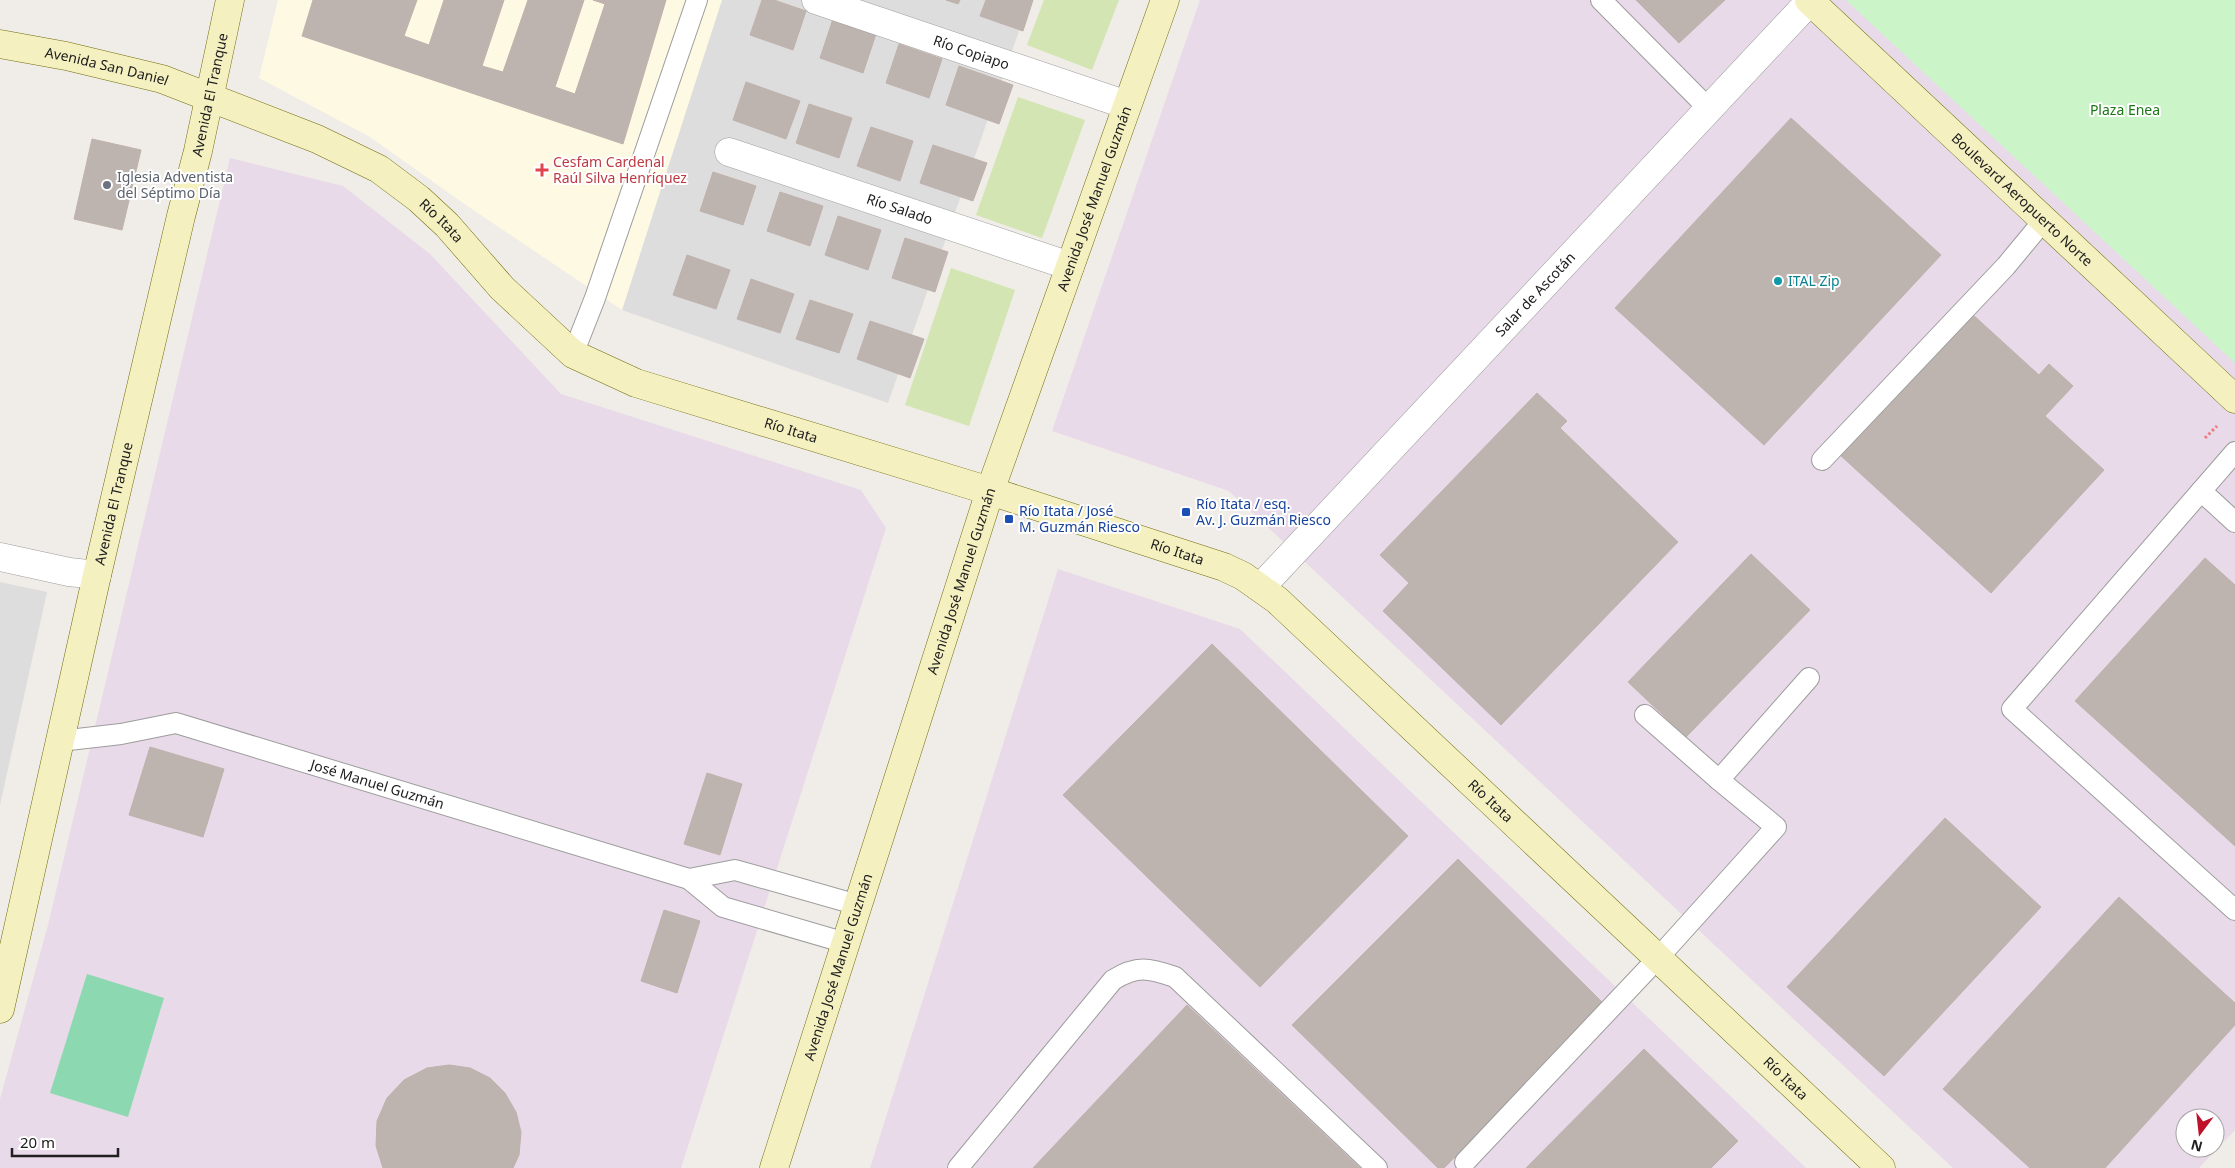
<svg xmlns="http://www.w3.org/2000/svg" width="2235" height="1168" font-family="'Noto Sans',sans-serif">
  <style>
    .residential { fill: #dedddd }
    .industrial { fill: #e8dae8; fill-rule: evenodd }
    .education { fill: #fdf9e3 }
    .grass { fill: #d2e5b2 }
    .park { fill: #cbf5c9 }
    .pitch { fill: #8cd8b0 }
    .building { fill: #bdb4b0; stroke: #c0b1ab }
    .lines { fill: none; stroke-linecap: round; stroke-linejoin: round }
    .lane-casing { stroke: #9d9d9d; stroke-width: 22 }
    .street-casing { stroke: #9d9d9d; stroke-width: 29 }
    .secondary-casing { stroke: #706d0e; stroke-width: 29 }
    .path { stroke: #ef797e; stroke-width: 3; stroke-dasharray: 2.5 2.5; stroke-linecap: butt }
    .lane { stroke: #fff; stroke-width: 20 }
    .street { stroke: #fff; stroke-width: 28 }
    .secondary { stroke: #f5f0c0; stroke-width: 28 }
    .health-dot { fill: #e0444e; stroke: #fff; stroke-width: 2 }
    .worship-dot { fill: #6b7280; stroke: #fff; stroke-width: 2 }
    .culture-dot { fill: #0f9aa8; stroke: #fff; stroke-width: 2 }
    .transit-dot { fill: #1a4fb4; stroke: #fff; stroke-width: 2 }
    .labels { text-anchor: middle; stroke-width: 4; stroke-linejoin: round; paint-order: stroke }
    .street-label { font-size: 14px; fill: #202020; stroke: #fff }
    .park-label { font-size: 14px; fill: #1b7715; stroke: #fff }
    .health-label { font-size: 14px; fill: #be3a42; stroke: #fff; text-anchor: start }
    .worship-label { font-size: 14px; fill: #5b616d; stroke: #fff; text-anchor: start }
    .culture-label { font-size: 14px; fill: #0d838f; stroke: #fff; text-anchor: start }
    .transit-label { font-size: 14px; fill: #164399; stroke: #fff; text-anchor: start }
  </style>
  <rect width="100%" height="100%" fill="#f0ece7"/>
  <path class="residential" d="M720,0H1030L888,403L622,310Z
    M0,582L47,592L0,805Z"/>
  <path class="industrial" d="M1200,0H2235V1130L2199,1168H1953L1229,491L1052,431ZM2185,1118H2215V1148H2185Z
    M230,158L343,186L430,254L561,394L861,490L886,528L681,1168H0V1099L48,925Z
    M1058,569L1240,629L1806,1168H870Z"/>
  <path class="education" d="M278,0H722L622,310L463,203L370,137L259,78Z"/>
  <path class="grass" d="M1044,0H1119L1092,70L1027,45Z
    M1018,97L1085,120L1042,238L976,215Z
    M951,268L1015,290L969,426L905,405Z"/>
  <path class="park" d="M1846,0H2235V363Z"/>
  <path class="pitch" d="M87,974L164,998L128,1117L50,1093Z"/>
  <path class="building" d="M313,0H417L404,36L429,45L444,0H504L482,66L503,72L528,0H584L555,87L575,94L605,4L593,0H666L623,144L302,36Z
    M762,0H774L806,11L793,50L750,35Z
    M946,0H960L958,4Z
    M986,0H1033L1023,31L980,16Z
    M1636,0H1725L1679,43Z
    M833,19L876,34L863,73L820,58Z
    M899,44L942,59L929,98L886,83Z
    M959,66L1013,85L999,124L946,105Z
    M746,82L800,101L786,139L733,120Z
    M809,104L852,118L839,158L796,143Z
    M1791,118L1941,255L1764,445L1615,308Z
    M871,127L913,141L900,181L857,166Z
    M92,139L141,150L122,230L74,219Z
    M933,145L987,163L973,201L920,183Z
    M713,172L756,186L743,225L700,211Z
    M780,192L823,206L810,246L767,231Z
    M838,216L881,230L868,270L825,255Z
    M905,238L948,252L935,292L892,278Z
    M687,255L730,270L716,309L673,295Z
    M751,279L794,294L780,333L737,319Z
    M810,300L853,314L839,353L796,339Z
    M1971,313L2039,375L2049,364L2073,386L2045,416L2104,470L1991,593L1840,455Z
    M870,321L924,339L910,378L857,359Z
    M1537,393L1567,421L1560,428L1678,542L1501,725L1383,611L1409,583L1380,555Z
    M1751,554L1810,610L1686,737L1628,682Z
    M2205,558L2235,585V846L2075,701Z
    M1212,644L1408,836L1260,987L1063,795Z
    M150,747L224,769L203,837L129,815Z
    M707,773L742,784L720,855L684,844Z
    M1945,818L2041,907L1884,1076L1787,987Z
    M1458,859L1606,1006L1444,1168H1438L1292,1025Z
    M2119,897L2235,1003V1025L2105,1168H2030L1943,1089Z
    M664,910L700,921L677,993L641,981Z
    M1187,1005L1360,1168H1033Z
    M1644,1049L1738,1141L1711,1168H1526Z
    M449,1065L470,1068L490,1078L505,1093L516,1112L521,1132L519,1155L513,1168H383L376,1146L377,1121L387,1098L404,1080L427,1068Z"/>
  <g class="lines">
    <g class="lane-casing">
      <g id="lane">
        <path d="M1601,0L1709,109"/>
        <path d="M573,354L595,298L697,0"/>
        <path d="M2235,452L2012,709L2235,910"/>
        <path d="M1822,460L2006,266L2044,220"/>
        <path d="M2201,491L2235,522"/>
        <path d="M1645,715L1719,780"/>
        <path id="s1" d="M60,741L121,734L176,723L689,879L723,907L846,943"/>
        <path d="M689,879L735,870L858,905"/>
        <path d="M1465,1162L1658,958L1776,827L1719,780L1809,678"/>
        <path d="M958,1168L1113,980C1137,965 1149,968 1175,977L1377,1168"/>
      </g>
    </g>
    <g class="street-casing">
      <g id="street">
        <path id="s2" d="M816,0L1127,105"/>
        <path id="s3" d="M729,152L1070,266"/>
        <path d="M0,557L69,572L97,575"/>
        <path id="s4" d="M1261,587L1810,1"/>
      </g>
    </g>
    <g class="secondary-casing">
      <g id="secondary">
        <path id="s5" d="M1809,0L2235,399"/>
        <path id="s6" d="M0,44L66,56L162,79L317,139L379,169L419,199L447,225L502,288L573,354L636,383L990,491L1224,567L1243,576L1277,600L1881,1168"/>
        <path id="s7" d="M0,1009L97,575L181,216L198,151L230,0"/>
        <path id="s8" d="M774,1168L990,491L1165,0"/>
      </g>
    </g>
    <path class="path" d="M2205,438L2217,426"/>
    <use href="#lane" class="lane"/>
    <use href="#street" class="street"/>
    <use href="#secondary" class="secondary"/>
  </g>
  <path class="health-dot" d="M539.5 162.5h5v5h5v5h-5v5h-5v-5h-5v-5h5z"/>
  <circle class="worship-dot" cx="107" cy="185" r="5"/>
  <circle class="culture-dot" cx="1778" cy="281" r="5"/>
  <g class="transit-dot">
    <rect x="1181" y="507" width="10" height="10" rx="2.5"/>
    <rect x="1004" y="514" width="10" height="10" rx="2.5"/>
  </g>
  <g class="labels">
    <g class="street-label">
      <text dy="5" stroke="none"><textPath href="#s2" startOffset="164">Río Copiapo</textPath></text>
      <text dy="5" stroke="none"><textPath href="#s6" startOffset="109">Avenida San Daniel</textPath></text>
      <text dy="5" stroke="none"><textPath href="#s7" startOffset="938">Avenida El Tranque</textPath></text>
      <text dy="5" stroke="none"><textPath href="#s8" startOffset="1021">Avenida José Manuel Guzmán</textPath></text>
      <text dy="5" stroke="none"><textPath href="#s5" startOffset="292">Boulevard Aeropuerto Norte</textPath></text>
      <text dy="5" stroke="none"><textPath href="#s3" startOffset="180">Río Salado</textPath></text>
      <text dy="5" stroke="none"><textPath href="#s6" startOffset="482">Río Itata</textPath></text>
      <text dy="5" stroke="none"><textPath href="#s4" startOffset="401">Salar de Ascotán</textPath></text>
      <text dy="5" stroke="none"><textPath href="#s6" startOffset="901">Río Itata</textPath></text>
      <text dy="5" stroke="none"><textPath href="#s7" startOffset="518">Avenida El Tranque</textPath></text>
      <text dy="5" stroke="none"><textPath href="#s6" startOffset="1306">Río Itata</textPath></text>
      <text dy="5" stroke="none"><textPath href="#s8" startOffset="616">Avenida José Manuel Guzmán</textPath></text>
      <text dy="5" stroke="none"><textPath href="#s1" startOffset="328">José Manuel Guzmán</textPath></text>
      <text dy="5" stroke="none"><textPath href="#s6" startOffset="1711">Río Itata</textPath></text>
      <text dy="5" stroke="none"><textPath href="#s8" startOffset="211">Avenida José Manuel Guzmán</textPath></text>
      <text dy="5" stroke="none"><textPath href="#s6" startOffset="2116">Río Itata</textPath></text>
    </g>
    <g class="park-label">
      <text x="2125" y="115">Plaza Enea</text>
    </g>
    <g class="health-label">
      <text x="553" y="167">Cesfam Cardenal<tspan x="553" dy="16">Raúl Silva Henríquez</tspan></text>
    </g>
    <g class="worship-label">
      <text x="117" y="182">Iglesia Adventista<tspan x="117" dy="16">del Séptimo Día</tspan></text>
    </g>
    <g class="culture-label">
      <text x="1788" y="286">ITAL Zip</text>
    </g>
    <g class="transit-label">
      <text x="1196" y="509">Río Itata / esq.<tspan x="1196" dy="16">Av. J. Guzmán Riesco</tspan></text>
      <text x="1019" y="516">Río Itata / José<tspan x="1019" dy="16">M. Guzmán Riesco</tspan></text>
    </g>
  </g>
  <g transform="translate(2200 1133) rotate(195)"><circle r="24" fill="#ffffff" stroke="#a6a6a6"/>
  <path d="M0-4L9 19L0 12L-9 19Z" fill="#bf112a"/>
  <text y="-8" font-size="14" font-weight="bold" text-anchor="middle" fill="#202020">N</text>
  </g>
  <path d="M12 1148v8h106v-8" fill="none" stroke="#202020" stroke-width="2.5"/>
  <text x="20" y="1148" font-size="15" fill="#202020" stroke="#ffffff" stroke-width="4" paint-order="stroke">20 m</text>
</svg>
